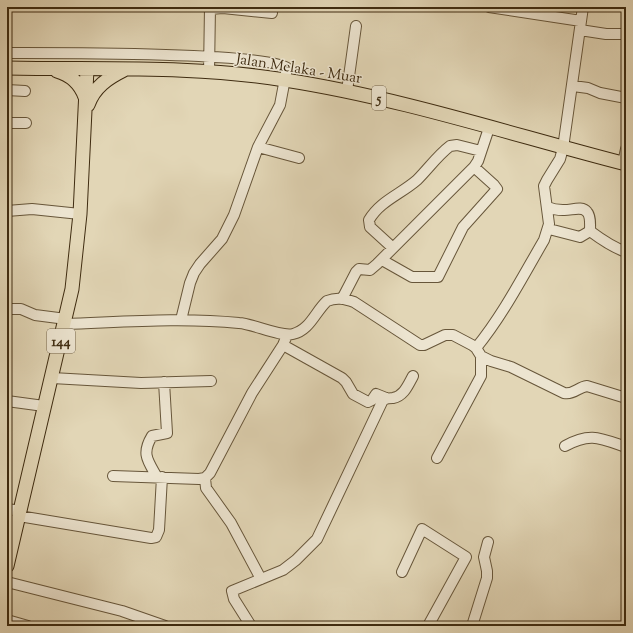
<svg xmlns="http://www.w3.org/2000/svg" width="633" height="633" font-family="'Sorts Mill Goudy',serif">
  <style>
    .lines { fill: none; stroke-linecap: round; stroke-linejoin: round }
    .minor-casing { stroke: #67563a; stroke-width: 12 }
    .major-casing { stroke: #3e2b10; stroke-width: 15 }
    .minor { stroke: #ece4d0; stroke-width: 10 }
    .major { stroke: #e2d6b6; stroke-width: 13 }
    .labels { text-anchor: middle; stroke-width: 3; stroke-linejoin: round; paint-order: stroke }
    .shield { fill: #ece4d0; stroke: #72624a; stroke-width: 1 }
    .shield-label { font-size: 14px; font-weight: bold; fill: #3e2b10 }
    .street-label { font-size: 15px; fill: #3e2b10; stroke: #ece4d0 }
  </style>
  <rect width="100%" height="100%" fill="#e2d6b6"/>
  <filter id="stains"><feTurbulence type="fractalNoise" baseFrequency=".005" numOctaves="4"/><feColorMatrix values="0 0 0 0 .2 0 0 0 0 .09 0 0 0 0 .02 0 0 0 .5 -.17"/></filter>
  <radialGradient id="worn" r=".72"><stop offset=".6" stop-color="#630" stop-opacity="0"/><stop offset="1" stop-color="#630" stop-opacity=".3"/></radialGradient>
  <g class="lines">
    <g class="minor-casing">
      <path id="minor" d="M489,7L581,21
        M210,9L223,8L272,13
        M580,30L606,34H626
        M7,53C43,53 272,52 287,68L280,105L258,147L234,215L222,239L200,264L194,273L190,283L181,320
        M209,72L210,7
        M573,86L588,88L600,93L626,98
        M7,90L25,91
        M347,91L356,26
        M7,123H26
        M258,147L299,158
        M623,163L626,149
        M547,207C552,209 557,210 563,210C570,211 582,205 587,212C591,216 590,226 590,231
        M7,211L32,209L80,214
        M549,229L580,237L590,231C602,240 612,247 626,252
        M393,248L370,227L369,220C380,201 401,194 417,180C428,169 438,155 450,146L457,145L481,151
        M382,260L412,277H438L463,227L497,189L494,185L474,167
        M342,299L356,272L359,269L370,270L377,264L474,167L478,161L489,128
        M7,309H21L35,315L66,319
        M65,324C123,322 181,317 239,323C254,324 280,337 293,334C310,330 315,312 327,301C337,297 345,299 354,302L420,345H424L445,335H453L472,345L476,348L481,356L491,361L511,367L564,393C574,395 578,387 587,386L626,398
        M283,345L342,378L346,382L353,394L368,402L372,400L376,394L386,398
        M476,348C503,315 523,276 544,240L549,224L544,186L547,180L560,159L563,148L583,7
        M52,378L141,383L211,381
        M7,401L44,406
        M565,446C590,432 600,438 626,447
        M437,458L481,376V356
        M113,476L199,479L205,478
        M157,477C148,461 141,454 152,436L167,433L164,382
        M7,509L21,511
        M19,516L151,538L156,537L159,530L162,477
        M402,572L422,529L466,557L428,626
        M261,579L231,523L206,488L205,478L210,473L252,393L283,345L287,335
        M7,582L122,611L165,626
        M7,620L28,626
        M251,626L234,599L232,591L283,570L296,560L317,539L383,400C387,398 388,398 393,398C404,396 408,385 413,376
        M472,626L487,578V571L484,557L488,542"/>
    </g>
    <g class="major-casing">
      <path id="major" d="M7,68C99,70 193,65 285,80C401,98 513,135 626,164
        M57,71C71,75 80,83 85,97
        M88,105C94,87 108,78 124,70
        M7,566L72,289L80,214L87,69"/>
    </g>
    <use href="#minor" class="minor"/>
    <use href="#major" class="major"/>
  </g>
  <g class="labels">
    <g class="shield">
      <rect x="372" y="86" width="14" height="24" rx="3"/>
      <rect x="47" y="329" width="28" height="24" rx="3"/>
    </g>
    <g class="shield-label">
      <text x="379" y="103">5</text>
      <text x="61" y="346">144</text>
    </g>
    <g class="street-label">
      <text transform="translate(299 68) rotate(9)" y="5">Jalan Melaka - Muar</text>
    </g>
  </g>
  <rect width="633" height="633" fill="none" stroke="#e2d6b6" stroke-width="24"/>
  <rect x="8" y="8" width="617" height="617" fill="none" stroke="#3e2b10" stroke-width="2"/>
  <rect x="12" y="12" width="609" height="609" fill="none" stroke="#3e2b10"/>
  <rect width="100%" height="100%" filter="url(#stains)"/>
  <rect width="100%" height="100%" fill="url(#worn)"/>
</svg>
